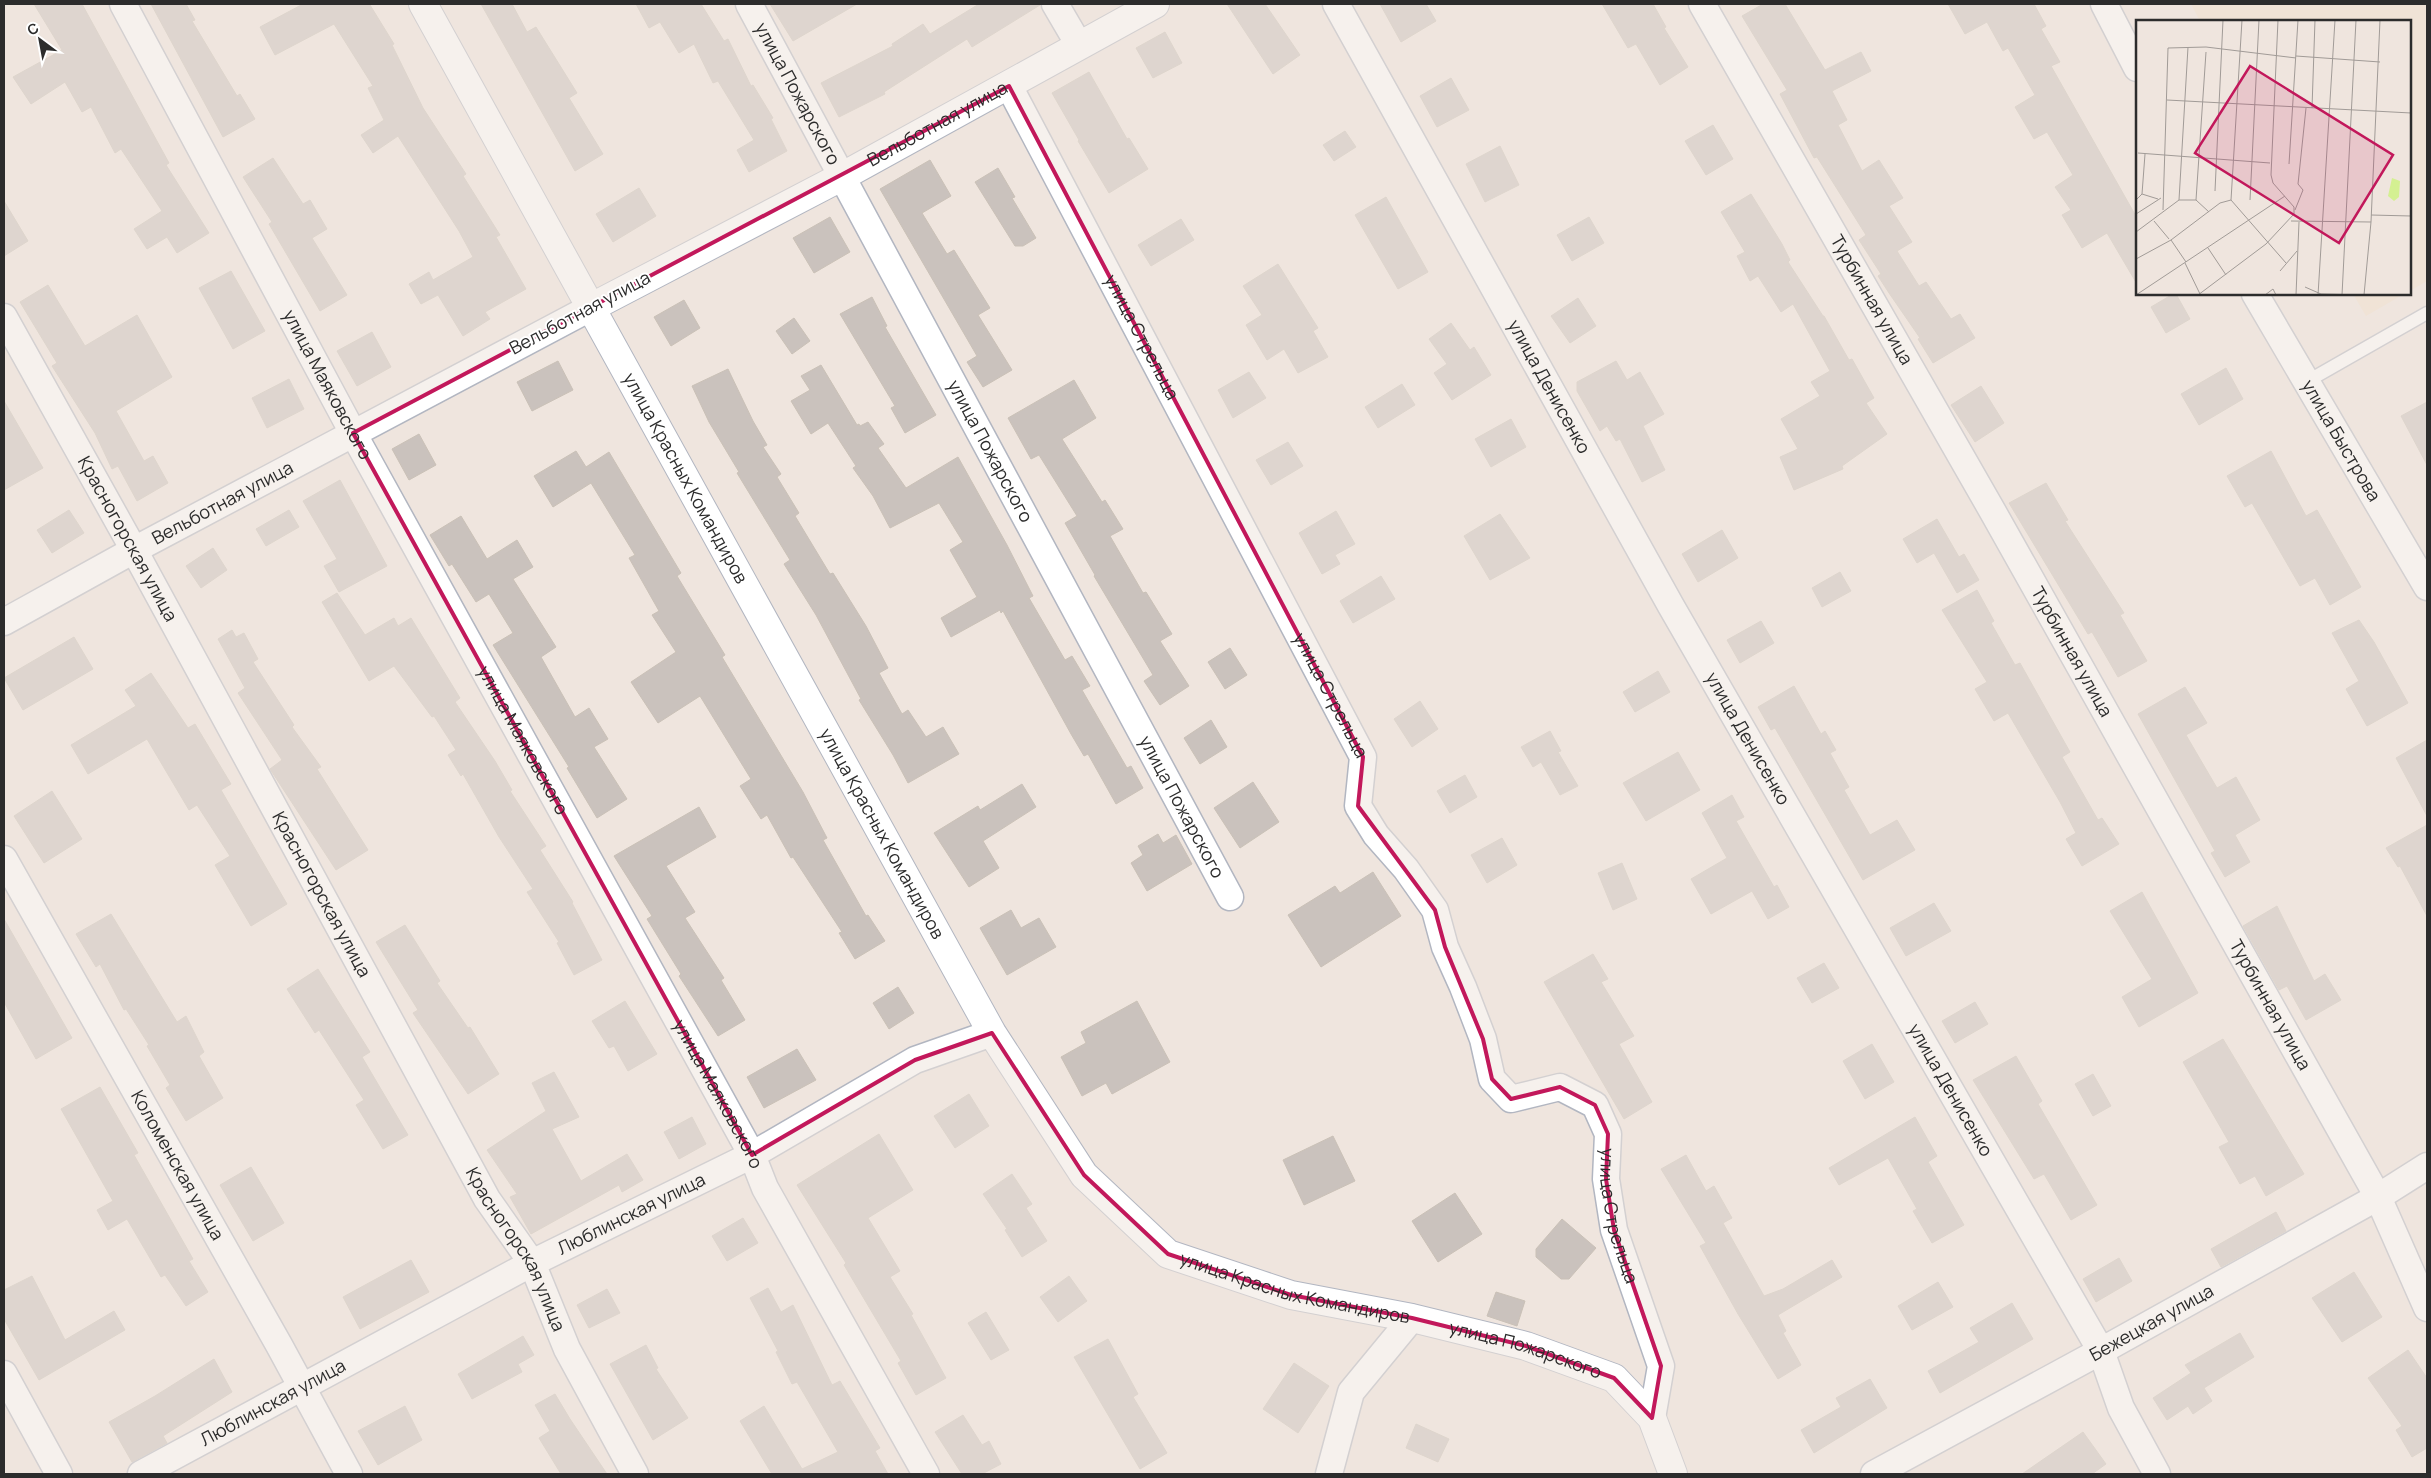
<svg xmlns="http://www.w3.org/2000/svg" width="2431" height="1478" font-family="Manrope,sans-serif">
  <style>
    .education { fill: #f1e0cc }
    .building { fill: #cac2bd; stroke: #cac1b7 }
    .lines { fill: none; stroke-linecap: round; stroke-linejoin: round }
    .service-casing { stroke: #b2b6c1; stroke-width: 15 }
    .minor-casing { stroke: #b2b6c1; stroke-width: 29 }
    .tertiary-casing { stroke: #b2b6c1; stroke-width: 30 }
    .service { stroke: #fff; stroke-width: 12 }
    .minor { stroke: #fff; stroke-width: 26 }
    .tertiary { stroke: #fff; stroke-width: 28 }
    .marked { fill: none; stroke: #c2185b; stroke-width: 4; stroke-linejoin: round }
    .labels { text-anchor: middle; stroke-width: 4; stroke-linejoin: round; paint-order: stroke }
    .street-label { font-size: 18px; fill: #2c2c2c; stroke: #fff }
    .inset-road { fill: none; stroke: #a19b97; stroke-width: 1 }
    .view { fill: #c2185b; fill-opacity: 0.15; stroke: #c2185b; stroke-width: 2.5 }
    .inset-edge { fill: none; stroke: #2c2c2c; stroke-width: 2.5 }
  </style>
  <rect width="100%" height="100%" fill="#efe5de"/>
  <path class="education" d="M2191,4H2427V281L2410,291V21H2200Z
    M2353,294H2404L2366,316Z"/>
  <path class="building" d="M34,4H82L169,163L166,165L209,233L177,253L167,237L147,249L134,229L162,211L121,149L115,153L91,107L82,112L65,82L31,104L13,77L62,50Z
    M151,4H186L195,20L192,21L237,96L240,94L255,119L223,137Z
    M303,4H373L370,5L394,44L392,45L423,108L466,174L463,176L500,235L496,237L526,289L485,312L490,319L463,336L438,295L421,304L409,284L429,272L433,280L473,257L459,231L398,136L373,153L361,135L384,120L368,88L373,86L334,24L275,55L260,27Z
    M481,4H512L527,32L536,27L577,93L569,98L603,154L575,171Z
    M636,4H701L724,41L728,39L751,86L753,85L773,118L771,119L787,151L749,172L737,150L754,140L718,81L713,83L694,44L679,53L660,22L649,28Z
    M770,4H857L793,41Z
    M979,4L1040,5L972,47L967,39L884,92L885,94L839,117L821,83L893,46L892,44L923,24L930,34Z
    M1227,4H1265L1300,55L1273,74Z
    M1380,4H1426L1436,21L1401,42Z
    M1602,4H1653L1666,27L1664,28L1688,67L1660,85L1636,44L1628,48Z
    M1763,4H1785L1825,70L1861,52L1871,71L1832,91L1847,120L1838,125L1862,171L1879,160L1903,198L1889,206L1912,242L1897,251L1919,286L1926,282L1951,319L1960,314L1975,338L1933,363L1918,339L1920,338L1889,293L1878,276L1881,274L1859,240L1866,235L1817,157L1814,158L1780,94L1787,90L1742,16Z
    M1948,4H2034L2046,26L2041,29L2060,62L2051,66L2137,218V284L2107,233L2082,248L2062,215L2071,210L2055,187L2073,175L2047,132L2034,139L2015,107L2035,95L2008,48L2003,51L1987,22L1965,34Z
    M1165,32L1182,63L1153,78L1136,48Z
    M1089,72L1127,139L1129,138L1148,169L1109,193L1078,141L1079,140L1052,93Z
    M1451,78L1469,110L1437,127L1420,96Z
    M1713,125L1733,159L1706,175L1685,141Z
    M1345,131L1356,147L1334,161L1323,145Z
    M1500,146L1519,185L1485,202L1466,164Z
    M273,158L303,204L310,200L327,229L312,238L347,295L320,311L269,224L272,222L243,177Z
    M930,160L951,196L922,213L947,254L954,250L990,308L978,315L1012,370L983,387L967,362L977,356L880,189Z
    M998,168L1015,197L1012,198L1036,238L1023,246H1015L975,182Z
    M639,188L656,216L613,242L596,214Z
    M1751,194L1782,244L1790,260L1788,262L1823,316H1824L1849,360L1852,359L1874,398L1866,403L1887,434L1842,466L1843,469L1794,490L1780,457L1798,449L1781,419L1820,396L1811,382L1830,371L1793,304L1781,312L1758,276L1750,281L1737,256L1745,252L1721,212Z
    M1386,197L1428,272L1398,289L1355,215Z
    M4,201L28,241L4,256Z
    M830,217L850,252L814,273L793,238Z
    M1589,217L1604,243L1572,261L1557,235Z
    M1181,219L1194,240L1151,266L1138,245Z
    M1278,264L1318,328L1313,331L1328,357L1298,373L1284,349L1267,360L1246,325L1262,315L1243,286Z
    M231,271L265,331L233,349L199,288Z
    M48,285L85,346L137,315L172,377L116,411L144,461L153,456L168,483L137,501L118,466L112,469L95,433L52,366L57,363L20,302Z
    M2173,294H2176L2190,319L2166,333L2151,307Z
    M872,297L887,326L885,327L936,415L905,433L891,408L895,406L840,314Z
    M1578,298L1596,326L1570,343L1551,316Z
    M684,300L700,328L671,346L654,317Z
    M794,318L810,341L792,354L776,331Z
    M1451,323L1470,350L1474,347L1491,375L1452,400L1434,373L1447,364L1429,339Z
    M372,332L391,367L357,386L337,351Z
    M558,361L573,390L532,411L517,382Z
    M1616,361L1627,380L1640,372L1664,414L1643,426L1665,470L1642,482L1620,439L1616,441L1607,426L1600,431L1577,391V382Z
    M821,365L857,425L859,424L860,426L868,422L884,444L878,448L906,488L958,457L1007,545L1033,596L1029,598L1065,660L1072,656L1090,686L1082,690L1127,768L1131,766L1143,788L1116,804L1088,754L1084,756L1071,734L1003,611L1001,613L1000,610L951,637L941,618L977,597L950,550L963,542L939,503L890,528L873,496L853,468L856,466L828,423L811,434L791,401L810,390L801,376Z
    M2226,368L2243,399L2199,425L2181,394Z
    M728,369L753,421L767,445L763,447L781,474L777,477L799,513L795,516L830,574L833,573L866,626L888,668L879,673L902,714L908,710L926,737L943,727L959,754L908,783L893,755L859,700L861,699L816,615L784,564L790,560L737,473L739,472L709,422L692,386Z
    M1249,372L1266,398L1233,418L1218,390Z
    M289,379L304,409L267,428L252,398Z
    M1074,380L1096,418L1062,439L1102,502L1105,500L1123,529L1110,536L1143,593L1146,592L1172,634L1160,641L1189,686L1160,705L1144,681L1153,675L1094,576L1095,575L1065,523L1077,516L1039,455L1031,459L1008,418Z
    M1402,384L1415,405L1378,428L1365,407Z
    M1981,386L2004,423L1975,442L1951,405Z
    M4,401L43,468L4,490Z
    M2427,402V465L2401,416Z
    M1511,419L1526,447L1491,467L1475,439Z
    M419,434L436,465L409,480L392,449Z
    M1288,442L1303,466L1271,485L1256,460Z
    M576,451L586,467L609,452L681,573L677,576L725,655L722,657L803,792L827,838L823,840L866,916L868,915L885,941L855,959L839,933L842,932L793,857L791,858L767,815L761,819L740,786L751,779L700,696L658,723L631,682L676,652L652,615L659,611L629,558L635,555L591,483L553,507L534,476Z
    M2271,451L2306,516L2317,510L2361,587L2330,605L2315,578L2300,586L2252,503L2245,507L2227,476Z
    M340,480L387,566L339,592L324,566L337,559L303,501Z
    M2046,483L2068,520L2065,521L2124,613L2120,615L2147,661L2118,677L2092,632L2088,634L2009,503Z
    M69,510L84,533L52,553L37,530Z
    M289,510L299,527L266,546L256,529Z
    M1336,511L1355,544L1335,555L1340,564L1322,574L1299,533Z
    M1500,514L1530,558L1490,580L1464,536Z
    M461,516L487,559L517,540L533,567L513,579L556,647L541,657L575,717L589,708L608,739L594,747L627,799L597,818L567,768L569,767L493,645L513,633L489,594L476,602L452,564L449,566L430,535Z
    M1937,519L1959,557L1964,554L1979,580L1957,593L1934,553L1917,563L1903,539Z
    M1722,530L1738,558L1698,582L1682,554Z
    M213,548L227,570L201,588L186,566Z
    M1840,572L1851,591L1822,607L1812,588Z
    M1381,576L1395,599L1353,623L1340,601Z
    M1977,590L1994,621L1991,623L2015,665L2020,663L2070,752L2062,757L2098,820L2102,818L2119,844L2082,866L2066,839L2076,833L2060,802L2008,713L1994,721L1975,689L1987,682L1942,610Z
    M337,593L365,635L394,618L398,626L411,618L460,698L455,702L495,761L512,790L510,791L546,846L540,850L573,902L572,903L602,960L574,975L557,943L559,942L527,892L533,889L499,837L463,774L461,776L448,755L456,750L434,716L432,717L394,666L369,681L322,602Z
    M2359,620L2374,642L2408,703L2367,726L2346,689L2359,681L2332,633Z
    M1761,621L1774,643L1740,663L1727,640Z
    M232,630L236,637L244,633L258,659L253,662L294,725L292,727L321,767L317,769L368,850L336,870L270,769L282,760L238,693L245,688L218,639Z
    M74,637L93,669L23,710L4,678Z
    M1230,648L1247,675L1225,689L1208,662Z
    M1658,671L1670,692L1635,712L1623,692Z
    M151,673L188,728L195,724L231,784L221,790L287,904L251,926L215,865L230,856L197,805L189,810L147,739L88,774L71,745L136,706L125,690Z
    M1794,686L1821,734L1825,731L1836,750L1830,753L1849,787L1844,790L1870,835L1897,820L1915,850L1863,880L1775,728L1771,730L1758,707Z
    M2185,687L2207,723L2186,735L2217,788L2236,777L2260,820L2235,835L2250,862L2225,877L2211,853L2215,851L2138,714Z
    M1420,701L1438,729L1412,747L1394,719Z
    M1211,720L1227,747L1200,764L1184,738Z
    M1550,731L1561,751L1558,752L1578,786L1560,795L1541,762L1533,767L1521,747Z
    M2427,740V816L2396,758Z
    M1678,752L1700,790L1646,821L1623,783Z
    M1465,775L1477,797L1450,813L1437,791Z
    M1253,782L1279,822L1240,848L1214,808Z
    M1022,784L1036,807L983,841L999,868L969,887L934,833L978,806L980,810Z
    M52,791L82,839L44,863L14,816Z
    M1732,795L1744,817L1736,821L1774,887L1777,885L1789,907L1768,919L1752,891L1711,914L1691,879L1727,858L1702,813Z
    M699,807L716,837L666,866L695,912L685,918L724,978L721,980L745,1020L718,1036L679,976L681,974L647,919L652,916L614,856Z
    M2427,825V916L2400,866L2398,867L2386,848Z
    M1158,834L1163,843L1176,835L1192,864L1147,891L1131,863L1143,855L1138,846Z
    M1502,838L1517,865L1487,883L1471,855Z
    M1622,863L1637,899L1613,910L1598,873Z
    M1373,872L1401,916L1321,967L1288,915L1335,886L1340,893Z
    M2142,892L2198,993L2139,1027L2122,997L2152,979L2110,911Z
    M1934,903L1951,931L1906,956L1890,928Z
    M2277,906L2314,981L2325,974L2341,1000L2306,1020L2287,986L2279,990L2243,926Z
    M1011,910L1021,928L1039,918L1056,947L1007,975L980,928Z
    M111,914L177,1022L186,1016L204,1052L199,1056L223,1098L186,1121L166,1088L170,1085L147,1046L149,1045L126,1009L124,1010L100,964L96,967L76,934Z
    M4,919L72,1038L36,1059L4,1002Z
    M405,925L440,981L437,983L468,1028L470,1027L499,1074L468,1094L413,1013L418,1010L376,942Z
    M1593,954L1608,979L1601,982L1634,1036L1619,1044L1652,1102L1624,1119L1544,982Z
    M1824,963L1839,988L1812,1003L1797,978Z
    M318,969L370,1052L362,1057L408,1135L383,1149L356,1105L364,1100L319,1030L315,1033L287,989Z
    M898,987L914,1013L889,1029L873,1003Z
    M625,1001L657,1054L628,1071L614,1046L609,1048L592,1021Z
    M1137,1001L1170,1062L1112,1094L1106,1083L1082,1096L1061,1057L1086,1043L1081,1032Z
    M1975,1002L1988,1024L1955,1043L1942,1021Z
    M2223,1039L2304,1174L2266,1196L2255,1176L2240,1184L2219,1147L2229,1142L2183,1062Z
    M1872,1044L1894,1082L1865,1099L1843,1061Z
    M797,1049L816,1080L764,1108L747,1077Z
    M2016,1056L2042,1101L2038,1104L2097,1205L2071,1220L2044,1174L2034,1179L1973,1080Z
    M554,1072L579,1117L552,1129L581,1181L627,1154L643,1180L622,1192L619,1185L531,1234L510,1197L517,1194L487,1150L546,1111L532,1083Z
    M2093,1074L2111,1106L2093,1116L2075,1084Z
    M100,1087L138,1153L134,1155L193,1259L189,1261L208,1292L186,1306L165,1275L161,1277L127,1219L108,1230L97,1210L113,1201L61,1109Z
    M969,1094L989,1126L955,1148L934,1116Z
    M692,1117L706,1144L679,1159L664,1132Z
    M1915,1117L1937,1156L1928,1162L1964,1225L1932,1243L1913,1211L1917,1209L1888,1158L1839,1185L1829,1168Z
    M879,1134L913,1190L868,1218L900,1271L890,1277L913,1314L911,1315L946,1378L916,1395L898,1363L901,1361L844,1265L846,1263L797,1185Z
    M1333,1136L1355,1181L1304,1205L1283,1160Z
    M1686,1155L1706,1191L1714,1186L1732,1218L1723,1223L1764,1296L1783,1289L1832,1260L1842,1277L1778,1315L1786,1331L1783,1333L1801,1365L1778,1379L1738,1314L1700,1246L1706,1243L1661,1169Z
    M251,1167L284,1223L253,1241L220,1185Z
    M1012,1174L1032,1204L1026,1208L1047,1241L1022,1257L1005,1230L1007,1229L983,1194Z
    M1455,1193L1482,1234L1438,1262L1412,1221Z
    M2276,1212L2286,1231L2221,1267L2211,1249Z
    M743,1218L758,1243L727,1261L712,1236Z
    M1562,1219L1596,1248L1569,1279H1561L1536,1257V1249Z
    M2119,1258L2132,1281L2096,1302L2083,1279Z
    M411,1260L429,1292L360,1329L343,1297Z
    M2354,1272L2382,1317L2342,1342L2312,1298Z
    M32,1276L65,1340L114,1311L125,1330L39,1380L4,1319V1290Z
    M1069,1276L1087,1301L1058,1322L1040,1297Z
    M1938,1282L1953,1307L1912,1330L1898,1306Z
    M768,1288L781,1312L793,1305L832,1385L840,1381L880,1448L875,1451L888,1474H772L740,1421L764,1406L802,1469L838,1452L797,1382L792,1384L776,1352L778,1351L750,1298Z
    M607,1289L620,1313L589,1328L577,1305Z
    M1496,1292L1525,1301L1517,1326L1487,1316Z
    M2012,1303L2033,1339L1940,1393L1928,1371L1979,1342L1970,1328Z
    M986,1312L1009,1350L991,1360L968,1323Z
    M2240,1333L2254,1357L2204,1388L2212,1401L2193,1414L2188,1406L2167,1420L2153,1398L2191,1373L2185,1365Z
    M523,1336L534,1355L518,1364L522,1372L472,1399L458,1374Z
    M1108,1339L1138,1394L1133,1397L1167,1453L1140,1469L1074,1357Z
    M646,1345L658,1368L656,1369L688,1418L653,1440L610,1364Z
    M2408,1350L2427,1378V1448L2412,1457L2396,1430L2402,1426L2368,1378Z
    M214,1359L232,1392L163,1436L167,1443L132,1462L109,1422L155,1396Z
    M1294,1363L1329,1386L1298,1433L1263,1409Z
    M1870,1379L1887,1408L1814,1453L1801,1430L1841,1407L1836,1398Z
    M555,1394L570,1419L607,1474H561L539,1438L550,1431L535,1405Z
    M405,1406L422,1440L378,1465L358,1431Z
    M963,1415L982,1445L989,1441L1001,1464L982,1474H962L935,1432Z
    M1416,1424L1449,1439L1438,1462L1406,1448Z
    M2083,1432L2106,1464L2092,1474H2022Z"/>
  <g class="lines">
    <g class="service-casing">
      <path id="service" d="M2306,382L2427,313"/>
    </g>
    <g class="minor-casing">
      <g id="minor">
        <path id="s1" d="M123,4L353,433L752,1155L765,1188L926,1474"/>
        <path id="s2" d="M749,4L1230,897"/>
        <path d="M1055,4L1079,45"/>
        <path id="s3" d="M1336,4L1671,606L2101,1351L2121,1408L2157,1474"/>
        <path id="s4" d="M1702,4L1993,512L2378,1197L2427,1308"/>
        <path d="M2104,4L2137,68"/>
        <path id="s5" d="M1009,86L1363,757L1358,806L1376,835L1406,869L1435,910L1445,947L1463,987L1483,1039L1492,1079L1511,1099L1560,1087L1595,1105L1608,1134L1606,1179L1614,1230L1661,1366L1652,1418"/>
        <path id="s6" d="M2255,294L2427,587"/>
        <path id="s7" d="M4,317L134,550L487,1199L532,1263L567,1349L635,1474"/>
        <path id="s8" d="M4,622L134,550L592,307"/>
        <path id="s9" d="M4,859L279,1345L349,1474"/>
        <path d="M4,1374L59,1474"/>
        <path id="s10" d="M141,1474L532,1263L752,1155L915,1060L992,1033"/>
        <path d="M1329,1474L1351,1392L1412,1318"/>
        <path id="s11" d="M1874,1474L2101,1351L2378,1197L2427,1166"/>
      </g>
    </g>
    <g class="tertiary-casing">
      <g id="tertiary">
        <path id="s12" d="M423,4L992,1033L1084,1175L1168,1254L1291,1295L1412,1318L1526,1346L1614,1378L1652,1418L1673,1474"/>
        <path id="s13" d="M592,307L843,176L1155,4"/>
      </g>
    </g>
    <use href="#service" class="service"/>
    <use href="#minor" class="minor"/>
    <use href="#tertiary" class="tertiary"/>
  </g>
  <path d="M0 0H2431V1478H0ZM1009,86L1363,757L1358,806L1435,910L1445,947L1483,1039L1492,1079L1511,1099L1560,1087L1595,1105L1608,1134L1606,1179L1614,1230L1661,1366L1652,1418L1614,1378L1526,1346L1412,1318L1291,1295L1168,1254L1084,1175L992,1033L915,1060L752,1155L353,433Z" fill="#efe5de" fill-opacity=".55" fill-rule="evenodd"/>
  <path class="marked" d="M1009,86L1363,757L1358,806L1435,910L1445,947L1483,1039L1492,1079L1511,1099L1560,1087L1595,1105L1608,1134L1606,1179L1614,1230L1661,1366L1652,1418L1614,1378L1526,1346L1412,1318L1291,1295L1168,1254L1084,1175L992,1033L915,1060L752,1155L353,433Z"/>
  <g class="labels">
    <g class="street-label">
      <text dy="6" stroke="none"><textPath href="#s2" startOffset="102">улица Пожарского</textPath></text>
      <text dy="6" stroke="none"><textPath href="#s13" startOffset="391">Вельботная улица</textPath></text>
      <text dy="6" stroke="none"><textPath href="#s4" startOffset="341">Турбинная улица</textPath></text>
      <text transform="translate(580 313) rotate(-28)" y="6">Вельботная улица</text>
      <text dy="6" stroke="none"><textPath href="#s5" startOffset="284">улица Стрельца</textPath></text>
      <text dy="6" stroke="none"><textPath href="#s1" startOffset="432">улица Маяковского</textPath></text>
      <text dy="6" stroke="none"><textPath href="#s3" startOffset="438">улица Денисенко</textPath></text>
      <text dy="6" stroke="none"><textPath href="#s6" startOffset="170">улица Быстрова</textPath></text>
      <text dy="6" stroke="none"><textPath href="#s2" startOffset="508">улица Пожарского</textPath></text>
      <text dy="6" stroke="none"><textPath href="#s12" startOffset="542">улица Красных Командиров</textPath></text>
      <text dy="6" stroke="none"><textPath href="#s8" startOffset="249">Вельботная улица</textPath></text>
      <text dy="6" stroke="none"><textPath href="#s7" startOffset="254">Красногорская улица</textPath></text>
      <text dy="6" stroke="none"><textPath href="#s4" startOffset="746">Турбинная улица</textPath></text>
      <text dy="6" stroke="none"><textPath href="#s5" startOffset="689">улица Стрельца</textPath></text>
      <text dy="6" stroke="none"><textPath href="#s3" startOffset="842">улица Денисенко</textPath></text>
      <text dy="6" stroke="none"><textPath href="#s1" startOffset="838">улица Маяковского</textPath></text>
      <text dy="6" stroke="none"><textPath href="#s2" startOffset="912">улица Пожарского</textPath></text>
      <text dy="6" stroke="none"><textPath href="#s12" startOffset="948">улица Красных Командиров</textPath></text>
      <text dy="6" stroke="none"><textPath href="#s7" startOffset="659">Красногорская улица</textPath></text>
      <text dy="6" stroke="none"><textPath href="#s4" startOffset="1151">Турбинная улица</textPath></text>
      <text dy="6" stroke="none"><textPath href="#s3" startOffset="1248">улица Денисенко</textPath></text>
      <text dy="6" stroke="none"><textPath href="#s1" startOffset="1242">улица Маяковского</textPath></text>
      <text dy="6" stroke="none"><textPath href="#s9" startOffset="352">Коломенская улица</textPath></text>
      <text dy="6" stroke="none"><textPath href="#s10" startOffset="555">Люблинская улица</textPath></text>
      <text dy="6" stroke="none"><textPath href="#s5" startOffset="1349">улица Стрельца</textPath></text>
      <text dy="6" stroke="none"><textPath href="#s7" startOffset="1064">Красногорская улица</textPath></text>
      <text dy="6" stroke="none"><textPath href="#s12" startOffset="1592">улица Красных Командиров</textPath></text>
      <text dy="6" stroke="none"><textPath href="#s11" startOffset="316">Бежецкая улица</textPath></text>
      <text dy="6" stroke="none"><textPath href="#s12" startOffset="1831">улица Пожарского</textPath></text>
      <text dy="6" stroke="none"><textPath href="#s10" startOffset="150">Люблинская улица</textPath></text>
    </g>
  </g>
  <g transform="translate(2136 20)">
    <rect width="275" height="275" fill="#efe5de"/>
    <path d="M256,158L264,161L263,177L258,181L252,176Z" fill="#d4f092"/>
    <path class="inset-road" d="M160,36L244,42M31,80L275,93M176,88L179,0M2,133L134,143M153,144L162,0M79,171L87,0M6,174L22,179M0,180L6,174L9,134M43,180L52,27M60,180L70,32M95,180L106,0M95,180L150,243M114,180L123,0M27,190L32,28L70,27L160,38M159,190L167,170L162,164L170,88M0,194L25,178M235,195L275,196M18,201L33,219M155,201L235,202M0,212L43,180H60L73,192M35,220L50,242M72,228L90,255M0,239L35,220L84,183L95,180M49,243L64,274M144,251L161,231M169,267L185,274L228,275M0,275L149,176M62,275L130,224L158,194V187L137,163L135,155L142,0M129,275L137,269L140,275M160,275L163,202M182,275L199,0M206,275L220,0M228,275L235,202L244,0"/>
    <path class="view" d="M114,46L257,135L203,223L59,133Z"/>
    <rect width="275" height="275" class="inset-edge"/>
  </g>
  <rect width="2431" height="1478" fill="none" stroke="#2c2c2c" stroke-width="10"/>
  <g transform="translate(40 40) rotate(328)" stroke="#ffffff" stroke-width="4" paint-order="stroke">
  <path d="M0-4L9 19L0 12L-9 19Z" fill="#2c2c2c"/>
  <text y="-8" font-size="14" font-weight="bold" text-anchor="middle" fill="#2c2c2c">С</text>
  </g>
</svg>
